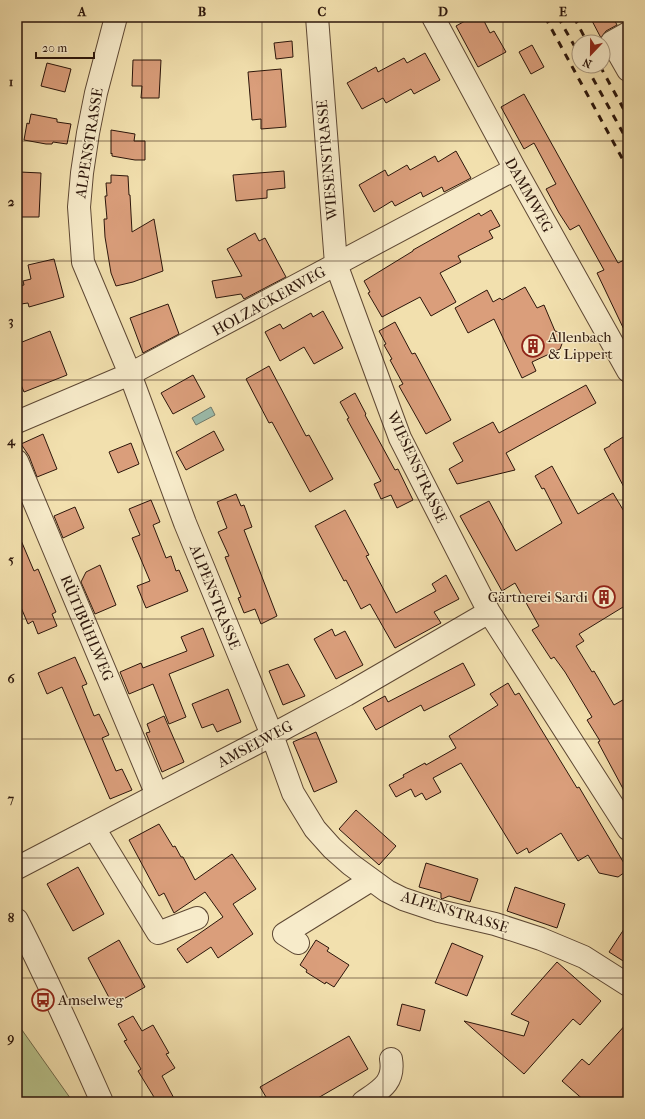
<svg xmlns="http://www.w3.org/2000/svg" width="645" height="1119" font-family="'IM FELL French Canon',serif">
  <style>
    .green { fill: #b8c38c; stroke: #726c4c }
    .water { fill: #9bbdad; stroke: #6f7a6c }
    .building { fill: #da9e7b; stroke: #2c160b }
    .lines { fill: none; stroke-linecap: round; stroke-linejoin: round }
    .minor-casing { stroke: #5e4834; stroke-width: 24 }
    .minor { stroke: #f7ebca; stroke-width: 22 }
    .rail { stroke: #2c160b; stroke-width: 3; stroke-dasharray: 7 7; stroke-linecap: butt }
    .grid { fill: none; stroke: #2c160b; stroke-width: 1; stroke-opacity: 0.55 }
    .labels { text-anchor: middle; stroke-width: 3; stroke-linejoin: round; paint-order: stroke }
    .street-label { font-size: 15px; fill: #2c160b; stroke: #f7ebca }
    .poi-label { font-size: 15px; fill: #2c160b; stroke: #f7ebca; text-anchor: start }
    .neatline { fill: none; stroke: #2c160b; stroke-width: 1.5 }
    .grid-label { font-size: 13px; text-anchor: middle; font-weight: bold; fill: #2c160b }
  </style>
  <rect width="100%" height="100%" fill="#f2e0ae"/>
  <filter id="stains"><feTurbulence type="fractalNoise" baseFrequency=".005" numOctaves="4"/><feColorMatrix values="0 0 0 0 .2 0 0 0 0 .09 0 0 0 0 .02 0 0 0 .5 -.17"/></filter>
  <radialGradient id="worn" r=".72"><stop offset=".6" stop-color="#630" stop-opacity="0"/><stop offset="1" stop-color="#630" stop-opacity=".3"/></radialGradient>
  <path class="green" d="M17,1023L73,1102H17Z"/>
  <path class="water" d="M211,407L215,415L196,425L192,418Z"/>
  <path class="building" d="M472,17H482L490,33L494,31L506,52L478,67L456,26Z
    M590,17H613L617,25L606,31L601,38Z
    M292,41L293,57L276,59L274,43Z
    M532,45L544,67L531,74L519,52Z
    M425,53L440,80L414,94L411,89L386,103L383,98L362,109L347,83L376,67L378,72L404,58L407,63Z
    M133,60H161L159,98H141L142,86H132Z
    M47,63L71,69L65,92L41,86Z
    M281,69L286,127L261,129V119L252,120L248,72Z
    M524,94L618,263L628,258V338L597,273L604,270L579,225L570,230L559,213L546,189L556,184L534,143L524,149L501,107Z
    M31,114L57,119V122L71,124L67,144L53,142L52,144H46L24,140L27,123L29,124Z
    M111,130L135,134L134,141H145V160H135L112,156V153L111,154Z
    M456,151L471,178L444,192L442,187L423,197L421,192L395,206L392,201L374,212L359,185L385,170L388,176L407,165L410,170L435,156L438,162Z
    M284,171L285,188L267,190V198L236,201L233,175Z
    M20,172L41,173L39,217H19Z
    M111,175L128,176L129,195H130L132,232L154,219L163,271L133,282L116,286L111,273L105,237L104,219H107L105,196H107L106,183H111Z
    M491,210L500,226L489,231L493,238L458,256L461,262L440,273L456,302L431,316L420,297L382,317L368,293L370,292L364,281L413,251V250L479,213L481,216Z
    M255,233L259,241L265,238L286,277L244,299L241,294L216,298L212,281L242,276L227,249Z
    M54,259L64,297L29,307L28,303L21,304L17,286L24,285L23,281L31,279L28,265Z
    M525,287L537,308L544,305L555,331L559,332L563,341L560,349L532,362L536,371L522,378L494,319L468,333L455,308L487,290L493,302L500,298L502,300Z
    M168,304L179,334L143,353L130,318Z
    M323,311L343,348L314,364L304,347L280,361L265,332L280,324L283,329L311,313L313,317Z
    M395,322L412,354L415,353L451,420L426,434L399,386L403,384L390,360L392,359L384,345L386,344L379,331Z
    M50,331L67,375L24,392L17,375V344Z
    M269,366L306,436L309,435L333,479L310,492L272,422L269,423L246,379Z
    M193,375L205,397L173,414L161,393Z
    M586,385L596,403L506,453L515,470L457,484L449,469L463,461L453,443L493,422L499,433Z
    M355,393L366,414L365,415L395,470L398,469L413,500L397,508L391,495L381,499L374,484L381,481L347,419L349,418L340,402Z
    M214,431L224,450L186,470L176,452Z
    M43,434L57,469L37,477L29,456L21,444Z
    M628,434V495L604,449L610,446V445Z
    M131,443L139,464L118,473L109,452Z
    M552,466L578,514L613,493L628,518V604L579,634L584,641L576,646L592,672L594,671L614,705L628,697V798L598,742L600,741L587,720L592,717L565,672L554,657L551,659L532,630L539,626L515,583L502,591L460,516L489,501L516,551L562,523L544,488L542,489L535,476Z
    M236,494L241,506L244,505L252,527L244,530L277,616L261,624L255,609L244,613L238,598L241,597L225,557L229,556L218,532L227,528L217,502Z
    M151,500L160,522L153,525L166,558L171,556L176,571L179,570L188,591L146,608L137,586L150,581L132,538L140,535L129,509Z
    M75,507L84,528L63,538L54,516Z
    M345,510L369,555L366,556L396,613L436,591L432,584L446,575L459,599L434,612L441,623L395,648L370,604L361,609L346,580L344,581L315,526Z
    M17,531L34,571L38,569L56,612L52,614L57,626L38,634L33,621L28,624L17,598Z
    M100,565L116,605L95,614L81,582L86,572Z
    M203,628L214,656L169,674L186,717L169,724L153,684L129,694L120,672L141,663L143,668L187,651L181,637Z
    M332,629L335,636L345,631L363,665L336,679L314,639Z
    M75,657L87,684L82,686L94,716L99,714L109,735L102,738L116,771L122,769L132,790L110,799L62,687L47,694L38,673Z
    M463,663L475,685L424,711L421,705L376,730L363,708L385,696L388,702Z
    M288,664L305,696L283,705L269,671Z
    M508,683L515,695L519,693L577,788L579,787L628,870L618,877L599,873L588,855L578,861L561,833L529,853L527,848L517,854L461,763L433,778L441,792L426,800L422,793L415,797L411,789L396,797L389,785L404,777L403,775L425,763L426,765L456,748L449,736L498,705L490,694Z
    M228,689L241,722L217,732L213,724L202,728L192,704Z
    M164,716L184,762L162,772L146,733L150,732L147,724Z
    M316,732L337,782L314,792L293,742Z
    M356,810L396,846L379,865L339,829Z
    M159,824L173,847L175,846L181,857H183L195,880L232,854L256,889L233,904L253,934L218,958L211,947L187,963L177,949L223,917L205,892L174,913L164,893L159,896L129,840Z
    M426,863L478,879L470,902L449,896L442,899L441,898V893L419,887Z
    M78,867L104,914L73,931L47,884Z
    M515,887L565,904L557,928L507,911Z
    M628,923V964L609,952Z
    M119,940L145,987L113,1005L88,958Z
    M316,940L329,948L327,951L349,965L334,987L326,982L325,984L306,972L307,970L300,965Z
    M452,943L483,956L467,996L435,983Z
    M557,962L601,1001L580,1025L573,1019L524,1074L464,1021L524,1036L529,1022L511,1014Z
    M402,1004L425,1010L420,1031L397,1025Z
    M133,1016L142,1031L153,1025L169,1053L166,1054L175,1068L162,1076L176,1102H157L138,1071L141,1069L124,1041L127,1040L118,1024Z
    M628,1022V1096L623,1102H586L562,1081L582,1059L589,1065Z
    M349,1036L368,1069L311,1102H269L260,1087Z"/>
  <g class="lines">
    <g class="minor-casing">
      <path id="minor" d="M116,17L96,93L88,133L82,173L79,207L83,262L130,374L185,523L272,735L293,793L315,829L332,848L350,864L387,891L403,899L439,911L495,924L541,939L584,957L628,985
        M317,17L336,264L400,438L489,612L628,829
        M433,17L515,169L628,371
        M628,33L612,42L628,70
        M17,422L130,374L515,169
        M17,461L157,795
        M94,828L158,933L197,918
        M17,868L272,735L346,695L489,612
        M17,920C48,980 75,1041 102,1102
        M298,943L284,934L371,880
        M363,1102C380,1090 395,1083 391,1059"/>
    </g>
    <use href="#minor" class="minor"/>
    <path class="rail" d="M545,17L628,169
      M558,17L579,54
      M574,17L587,42
      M586,66L628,142
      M600,66L628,117"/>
  </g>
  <path class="grid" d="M142,17V1102M262,17V1102M383,17V1102M503,17V1102M17,141H628M17,261H628M17,380H628M17,500H628M17,619H628M17,739H628M17,858H628M17,978H628"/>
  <defs>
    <g id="building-ring" transform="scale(1.15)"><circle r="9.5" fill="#f7ebca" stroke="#8f2418" stroke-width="1.5"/><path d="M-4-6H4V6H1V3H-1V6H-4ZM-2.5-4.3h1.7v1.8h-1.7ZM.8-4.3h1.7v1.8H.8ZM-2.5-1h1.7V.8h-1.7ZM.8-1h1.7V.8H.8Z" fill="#8f2418"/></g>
    <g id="bus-ring" transform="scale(1.15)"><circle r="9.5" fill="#f7ebca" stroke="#8f2418" stroke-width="1.5"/><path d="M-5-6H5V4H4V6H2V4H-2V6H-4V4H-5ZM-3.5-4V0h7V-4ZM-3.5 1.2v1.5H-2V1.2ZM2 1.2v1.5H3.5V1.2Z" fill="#8f2418"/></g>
  </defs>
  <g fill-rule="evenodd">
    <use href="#building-ring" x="533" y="346"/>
    <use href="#building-ring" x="604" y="597"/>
    <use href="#bus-ring" x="43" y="1000"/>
  </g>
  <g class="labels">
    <g class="street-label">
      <text transform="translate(89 143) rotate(-81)" y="5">ALPENSTRASSE</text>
      <text transform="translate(327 160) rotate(-95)" y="5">WIESENSTRASSE</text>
      <text transform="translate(529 195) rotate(61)" y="5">DAMMWEG</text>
      <text transform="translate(269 301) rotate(-29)" y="5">HOLZACKERWEG</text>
      <text transform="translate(417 467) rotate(65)" y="5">WIESENSTRASSE</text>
      <text transform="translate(215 597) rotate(68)" y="5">ALPENSTRASSE</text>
      <text transform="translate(87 628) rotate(67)" y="5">RÜTIBÜHLWEG</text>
      <text transform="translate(255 744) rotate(-28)" y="5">AMSELWEG</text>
      <text transform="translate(455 912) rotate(17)" y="5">ALPENSTRASSE</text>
    </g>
    <g class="poi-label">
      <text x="548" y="342">Allenbach<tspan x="548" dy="17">&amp; Lippert</tspan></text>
      <text x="588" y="602" text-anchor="end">Gärtnerei Sardi</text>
      <text x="58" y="1005">Amselweg</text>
    </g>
  </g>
  <rect width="645" height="1119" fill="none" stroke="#f2e0ae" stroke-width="44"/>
  <g transform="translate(591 54) rotate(202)"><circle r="19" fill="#f7ebca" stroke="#a6967e"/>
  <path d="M0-3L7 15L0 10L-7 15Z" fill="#8f2418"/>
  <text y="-6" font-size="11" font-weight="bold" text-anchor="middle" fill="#2c160b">N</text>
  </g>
  <path d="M36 52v6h58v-6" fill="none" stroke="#2c160b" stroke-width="2"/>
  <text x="42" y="52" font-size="12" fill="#2c160b" stroke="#f7ebca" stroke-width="3" paint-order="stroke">20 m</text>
  <rect x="22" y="22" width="601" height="1075" class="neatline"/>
  <g class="grid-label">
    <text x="82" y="16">A</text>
    <text x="202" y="16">B</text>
    <text x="322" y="16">C</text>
    <text x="443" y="16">D</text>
    <text x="563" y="16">E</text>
    <text x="11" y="86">1</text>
    <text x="11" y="206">2</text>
    <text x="11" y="325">3</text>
    <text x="11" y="445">4</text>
    <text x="11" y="564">5</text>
    <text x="11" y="683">6</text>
    <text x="11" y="803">7</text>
    <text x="11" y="922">8</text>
    <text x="11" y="1042">9</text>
  </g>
  <rect width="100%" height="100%" filter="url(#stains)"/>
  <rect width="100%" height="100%" fill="url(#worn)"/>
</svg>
